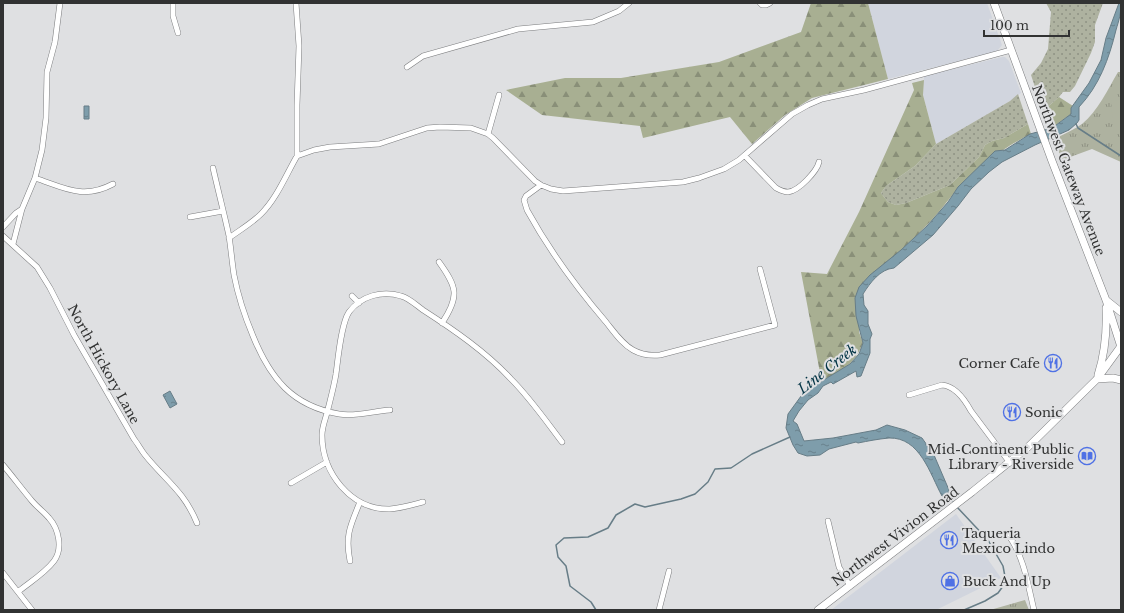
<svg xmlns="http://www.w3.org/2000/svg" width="1124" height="613" font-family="'Libre Baskerville',serif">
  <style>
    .built { fill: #d1d5de }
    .grass { fill: url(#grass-dots) }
    .forest { fill: url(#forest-firs) }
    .park { fill: url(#park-tufts) }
    .garden { fill: #aeb2a0 }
    .water { fill: url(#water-ripples); stroke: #677d87 }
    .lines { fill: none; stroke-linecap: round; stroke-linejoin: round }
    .stream { stroke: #677d87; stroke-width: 1.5 }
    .street-casing { stroke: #7b7c7e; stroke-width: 6 }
    .secondary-casing { stroke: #7b7c7e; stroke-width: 8 }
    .street { stroke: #fff; stroke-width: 5 }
    .secondary { stroke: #fff; stroke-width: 7 }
    .labels { text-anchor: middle; stroke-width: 4; stroke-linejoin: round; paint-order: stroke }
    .street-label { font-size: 13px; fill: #313232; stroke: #dfe0e2 }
    .poi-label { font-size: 13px; fill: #313232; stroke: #dfe0e2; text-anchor: start }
    .water-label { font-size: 14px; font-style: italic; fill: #033445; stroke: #dfe0e2 }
  </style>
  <defs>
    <pattern id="grass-dots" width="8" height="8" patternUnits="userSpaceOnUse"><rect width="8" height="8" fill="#aeb2a0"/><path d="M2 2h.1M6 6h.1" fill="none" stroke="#8e9183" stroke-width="1.8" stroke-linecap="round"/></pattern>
    <pattern id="forest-firs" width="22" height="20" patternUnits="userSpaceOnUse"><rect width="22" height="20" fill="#a8af92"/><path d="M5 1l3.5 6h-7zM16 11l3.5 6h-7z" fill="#898f78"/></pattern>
    <pattern id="park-tufts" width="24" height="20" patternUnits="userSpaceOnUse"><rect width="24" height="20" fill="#aeb2a0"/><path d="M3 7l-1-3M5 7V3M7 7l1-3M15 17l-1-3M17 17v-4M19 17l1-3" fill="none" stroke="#8e9183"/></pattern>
    <pattern id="water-ripples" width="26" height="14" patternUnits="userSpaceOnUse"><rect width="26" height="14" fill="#7e9dab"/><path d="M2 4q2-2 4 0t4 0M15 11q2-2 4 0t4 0" fill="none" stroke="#68818c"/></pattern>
  </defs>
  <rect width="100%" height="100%" fill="#dfe0e2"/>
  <path class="built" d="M868,3H987L1002,45L998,50L991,53L888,79Z
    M1002,57H1005L1009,61L1021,93L1010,101L936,144L923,95L924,76Z
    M956,514L1001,578L936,610H831Z"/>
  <path class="grass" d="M1046,3H1103L1095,25V42L1091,53L1075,86L1070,92H1063L1059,97L1043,111L1031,75L1041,63L1048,49L1051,12Z
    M1018,94L1028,124L1004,138L992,141L985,145L979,157L950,185L906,203L896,205L888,202L881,193L886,186L915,166L936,144L1010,101Z"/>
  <path class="forest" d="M811,3H868L888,79L812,98L785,115L752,144L730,117L643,138L640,126L542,115L506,90L565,78H621L719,62L801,32Z
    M924,80L923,95L936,144L915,166L886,186L881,193L888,202L896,205L906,203L950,185L979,157L985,145L992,141L1004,138L1028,124L1031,134C1009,144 974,169 958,188C948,200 939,213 927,225C906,247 882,267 859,287V332L863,343C854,365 843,370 823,380L821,378L801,272L827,274L859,212L914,90L912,83Z
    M1059,97L1073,106L1071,108V114L1050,129L1043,111Z"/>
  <path class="park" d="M1118,72H1121V162L1092,149L1062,160L1054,139C1064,134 1073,130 1082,124C1098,111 1108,89 1118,72Z
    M1025,600L1029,610H990Z"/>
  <path class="garden" d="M1121,100V124H1113L1111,101Z"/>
  <path class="water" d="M1119,3H1121C1121,14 1119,20 1116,30C1109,59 1099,86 1079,107V120L1077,123L1069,130L1035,145L1002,162L989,172L971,189L958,206L933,235L894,268C880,269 870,283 863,294L864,305L868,311V324L872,334L870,339V353L861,376L857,377L856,371L833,384L831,382L823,386L818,393L808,400L799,411L793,421L797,424L804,441L833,438L876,430L887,425L905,430L922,438L934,455L949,490L948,492L952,497L948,499L946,496H942C930,474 920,437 889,438C878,439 868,441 858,443L856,442L829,449L820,455L807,456L798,453L793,445L786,428L788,414L804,392L850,364L859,354L863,343L856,316L855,298L859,287L870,275L901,250L927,226L948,202L958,187L995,151L1005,150L1030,134L1052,128L1071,114V108L1089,83L1101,60L1106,38Z
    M84,106H89V119H84Z
    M170,391L177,404L170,408L163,395Z"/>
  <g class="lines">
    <path class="stream" d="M1076,124L1078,128L1121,156
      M949,497L954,503
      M956,506L988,540L1003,566L1006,582L998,593L985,601L964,610
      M596,610L591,602L570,586L566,566L558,557L556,545L564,538L588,537L608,528L616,515L635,504L645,507L681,499L695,494L708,482L715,469L731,468L752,454L790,437"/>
    <g class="street-casing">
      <path id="street" d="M173,3V16L178,33
        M296,3L299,46L297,105V156
        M760,3L762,5H766L770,3
        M407,67L423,56L518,29L593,22L619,11L629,3
        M488,134L499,95
        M745,156L776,188C780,190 783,192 788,192C799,191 817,171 819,162
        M213,168C218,190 224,213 229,236C231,249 232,262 234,275C238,296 245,317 253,336C270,378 292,406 339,414C356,417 373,411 390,410
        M35,178C65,188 83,200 113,184
        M541,185L526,196L524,200L527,210C549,250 576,287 606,322C614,332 622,344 633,350C642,355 650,356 660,355L775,325L760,269
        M190,217L223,211
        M3,227L16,213L22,209
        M3,236L37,267L50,288L74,335L134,439C138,444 141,450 145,455C165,480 184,491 197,523
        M229,238C240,230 252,223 261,214C277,198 286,175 297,156L314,150L330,147L379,144L427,128L440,127L471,128L488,134L493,138L535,181L541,185L551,189L563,191L683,182L699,178L724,169L739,160L792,114L808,105L822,99L864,90L1011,50
        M13,244L22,209L35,178L42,150L46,118L47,72L55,42L60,3
        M439,262C457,287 460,296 442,323
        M352,296L359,303
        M909,395L942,385C956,386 965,400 971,411L1010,463
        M3,465C13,477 22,489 32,501C37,507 44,512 49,518C59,529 63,549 54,561C45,573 30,582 19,591
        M291,483L327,462
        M423,502C412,505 402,508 390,509C351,510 322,473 322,435C322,426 326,418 328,409C331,397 334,386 336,374C338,359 341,324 349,312C361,296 382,290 401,296C409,298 416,305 423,310C454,330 486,352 511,379C530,398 546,421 562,442
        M828,521L839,567L850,586
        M1009,536C1024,557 1028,585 1034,610
        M350,561C345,536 350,526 360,502
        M3,573L32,610
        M659,610L669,571"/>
    </g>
    <g class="secondary-casing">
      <path id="secondary" d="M994,3L1052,161L1106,300L1121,347
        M1106,300L1121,312
        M1098,375C1105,353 1107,331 1106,308
        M1097,379L1113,378L1121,380
        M818,610L972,492L1028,447L1097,379L1121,346"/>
    </g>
    <use href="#street" class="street"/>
    <use href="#secondary" class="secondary"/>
  </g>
  <defs>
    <g id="restaurant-ring" transform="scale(0.9)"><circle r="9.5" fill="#dfe0e2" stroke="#4f71e5" stroke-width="1.5"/><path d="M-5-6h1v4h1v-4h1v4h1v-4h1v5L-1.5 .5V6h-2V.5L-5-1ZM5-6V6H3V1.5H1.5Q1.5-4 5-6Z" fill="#4f71e5"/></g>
    <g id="library-ring" transform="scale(0.9)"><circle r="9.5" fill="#dfe0e2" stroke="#4f71e5" stroke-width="1.5"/><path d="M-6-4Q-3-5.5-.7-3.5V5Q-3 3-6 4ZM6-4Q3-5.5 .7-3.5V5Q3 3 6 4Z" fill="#4f71e5"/></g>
    <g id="shop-ring" transform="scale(0.9)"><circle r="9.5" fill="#dfe0e2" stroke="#4f71e5" stroke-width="1.5"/><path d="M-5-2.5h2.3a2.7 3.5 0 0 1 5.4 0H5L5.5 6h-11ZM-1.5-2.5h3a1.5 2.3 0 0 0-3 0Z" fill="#4f71e5"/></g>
  </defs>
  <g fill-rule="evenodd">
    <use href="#restaurant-ring" x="1053" y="363"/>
    <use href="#restaurant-ring" x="1012" y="412"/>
    <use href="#library-ring" x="1087" y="456"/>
    <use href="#restaurant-ring" x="949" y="540"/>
    <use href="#shop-ring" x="950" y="581"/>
  </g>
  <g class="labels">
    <g class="street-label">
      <text transform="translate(1069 170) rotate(69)" y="5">Northwest Gateway Avenue</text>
      <text transform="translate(104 364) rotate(61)" y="5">North Hickory Lane</text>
      <text transform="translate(895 536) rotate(-37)" y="5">Northwest Vivion Road</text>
    </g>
    <g class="poi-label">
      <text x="1040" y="368" text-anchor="end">Corner Cafe</text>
      <text x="1025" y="417">Sonic</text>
      <text x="1074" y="454" text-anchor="end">Mid-Continent Public<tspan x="1074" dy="15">Library - Riverside</tspan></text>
      <text x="962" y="538">Taqueria<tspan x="962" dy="15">Mexico Lindo</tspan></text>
      <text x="963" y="586">Buck And Up</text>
    </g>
    <g class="water-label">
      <text transform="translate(827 369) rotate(-38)" y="5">Line Creek</text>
    </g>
  </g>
  <rect width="1124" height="613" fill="none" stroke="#313232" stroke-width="8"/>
  <path d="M984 30v6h85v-6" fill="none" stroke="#313232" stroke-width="2"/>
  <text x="990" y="30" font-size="12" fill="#313232" stroke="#dfe0e2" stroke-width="3" paint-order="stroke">100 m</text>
</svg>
